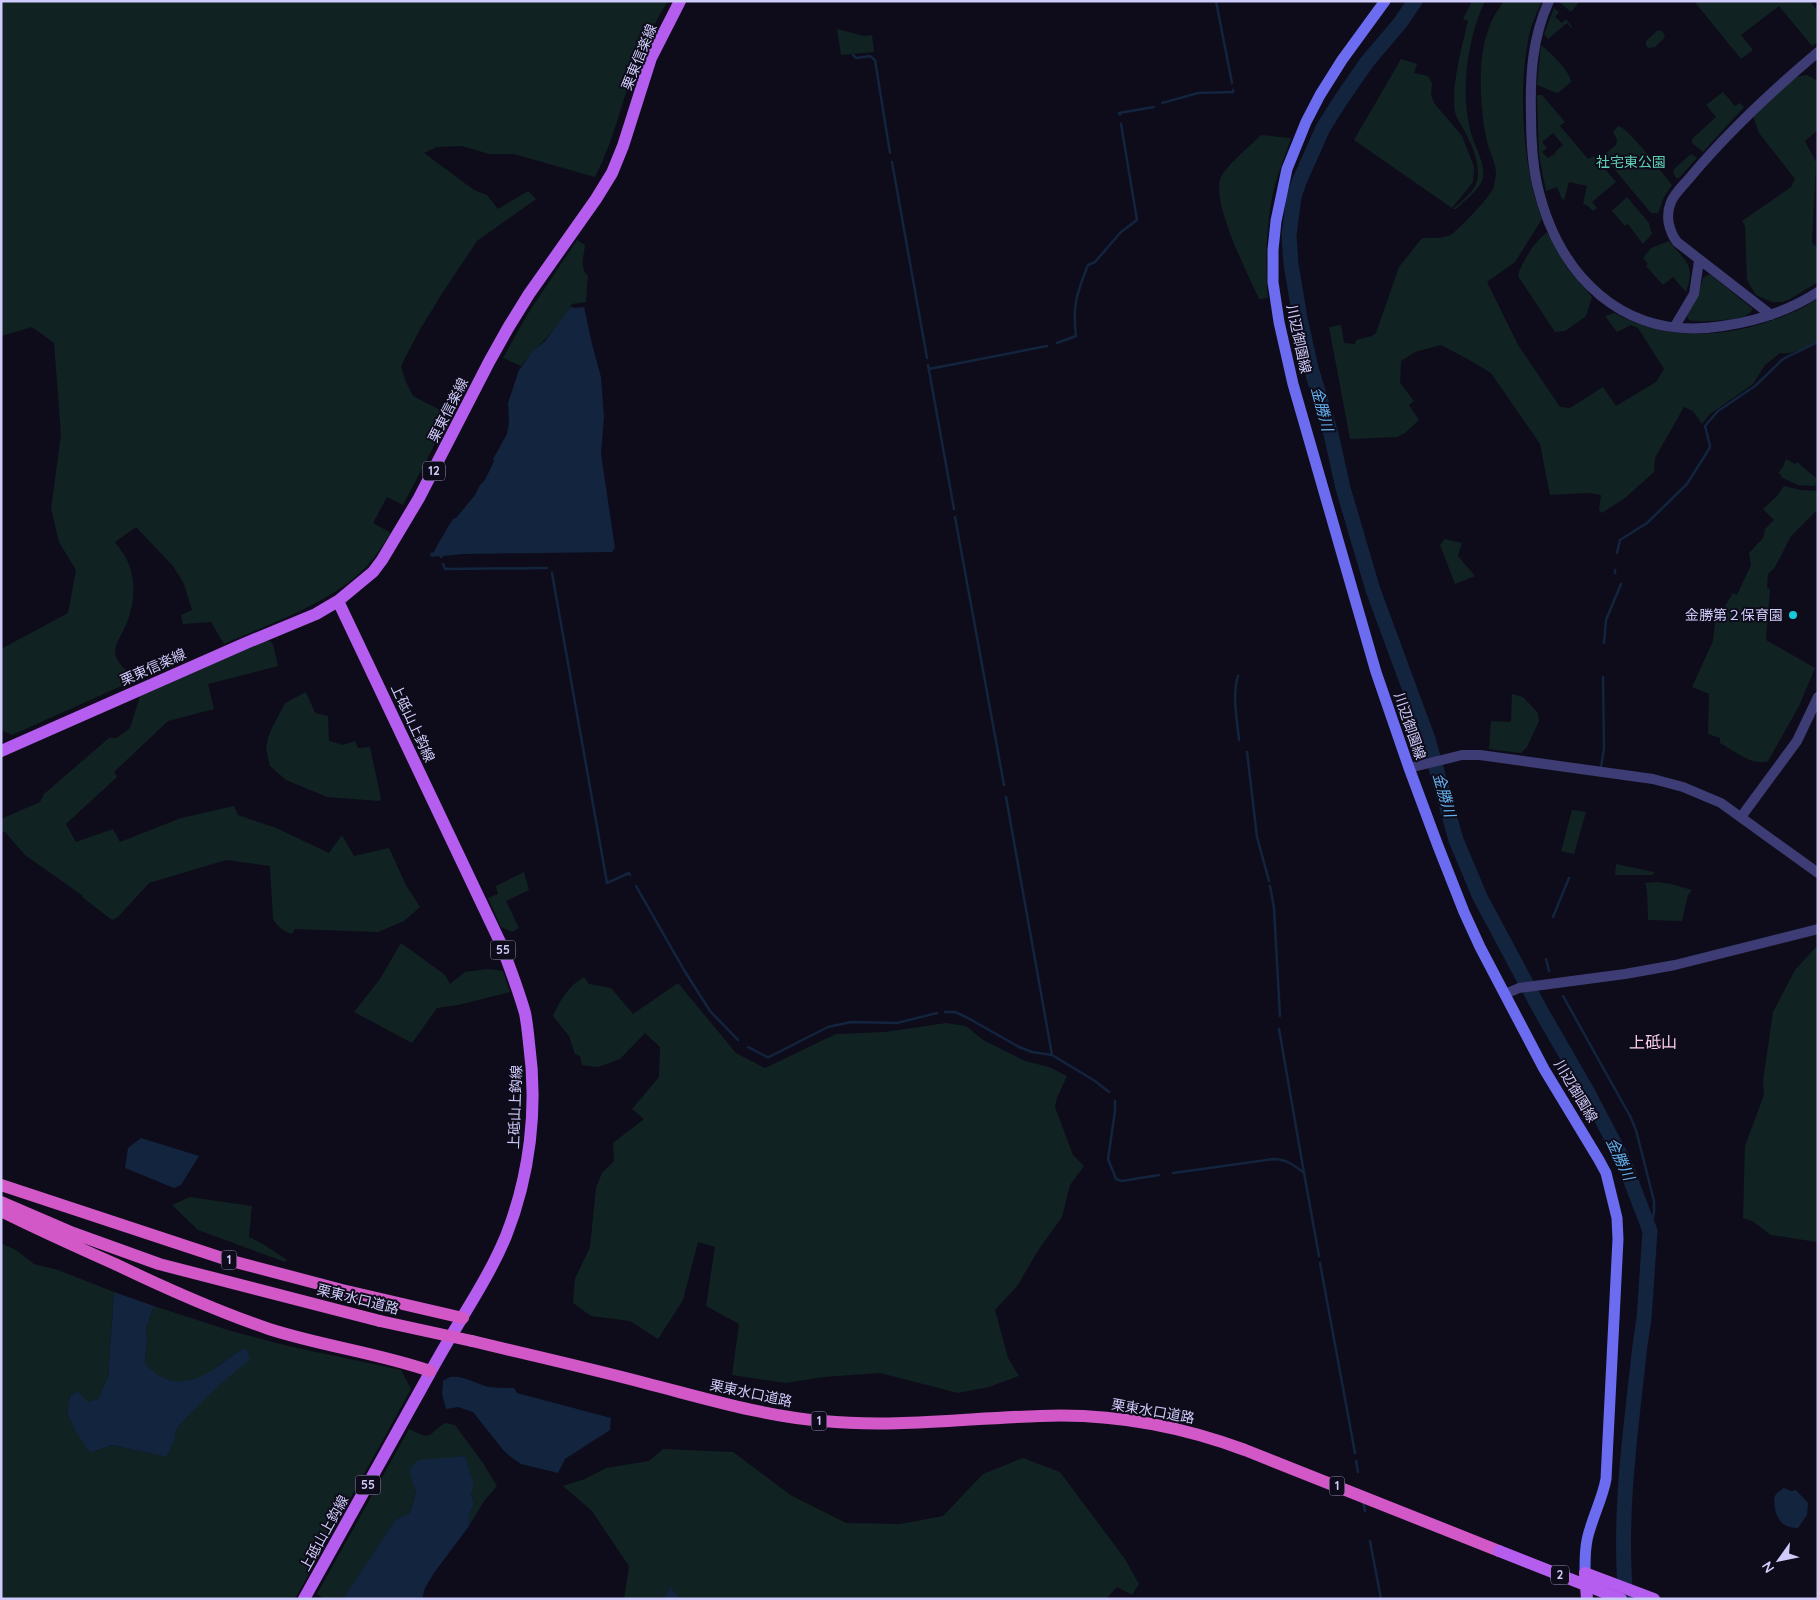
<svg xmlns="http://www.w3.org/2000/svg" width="1819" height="1600" font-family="Quicksand,'Noto Sans JP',sans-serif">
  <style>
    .green { fill: #102322; fill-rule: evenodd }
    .water { fill: #12243e }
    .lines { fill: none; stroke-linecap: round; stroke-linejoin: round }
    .stream { stroke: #12243e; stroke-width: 2.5 }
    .river { stroke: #12243e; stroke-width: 15 }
    .tertiary { stroke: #3d3c74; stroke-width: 10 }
    .secondary { stroke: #6c6cf0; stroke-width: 11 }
    .primary { stroke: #b55dee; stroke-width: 12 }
    .trunk { stroke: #d158c6; stroke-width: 12 }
    .primary-bridge { stroke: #b55dee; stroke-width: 12 }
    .trunk-bridge { stroke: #d158c6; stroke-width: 12 }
    .poi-dot { fill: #17cada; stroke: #0e0c1a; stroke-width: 2 }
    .labels { text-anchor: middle; stroke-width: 4; stroke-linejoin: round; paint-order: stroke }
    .shield { fill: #0e0c1a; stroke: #9592b7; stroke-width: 1 }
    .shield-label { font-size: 12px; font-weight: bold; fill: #cfcbfa }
    .street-label { font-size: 14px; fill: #cfcbfa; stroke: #0e0c1a }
    .park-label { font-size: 14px; fill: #60d0b2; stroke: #0e0c1a }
    .poi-label { font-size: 14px; fill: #cfcbfa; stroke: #0e0c1a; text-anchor: end }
    .water-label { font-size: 15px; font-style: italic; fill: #63b1ef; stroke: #0e0c1a }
    .quarter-label { font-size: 16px; fill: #faccea; stroke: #0e0c1a }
  </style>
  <rect width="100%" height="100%" fill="#0e0c1a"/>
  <path class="green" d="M1,1H668C657,19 647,36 639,55C623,96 615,138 595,177L514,154H489L462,146L437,147L424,153L474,190L487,195L498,209L528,191L536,199L477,241L443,292L419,331L401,366L405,380L413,396L450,415L403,505L387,497L373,523L391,533C383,545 375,557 366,567C330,604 270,623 224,644L211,622L183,624L181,615L192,610L184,584L173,566L136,527L115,542C118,547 123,552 126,558C137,579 135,606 125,627C122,634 115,644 115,652C116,664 129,672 137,679L12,735L3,731L1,723V649L68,613L76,570L59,542L51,509L61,435L54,343L32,327L1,336Z
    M1472,1H1485C1468,37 1460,89 1470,129C1473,144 1485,161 1483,177C1481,189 1464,201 1456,209H1453C1459,203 1469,196 1474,188C1484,172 1473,147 1465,132C1462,125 1457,120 1455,112C1451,86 1462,46 1468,21L1463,19Z
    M1504,1H1542C1536,14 1530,27 1528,41C1518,93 1523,170 1542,219L1515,262L1487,282L1518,345L1560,407L1570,408L1603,387L1616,406L1656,382L1664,369L1638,328L1631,325L1617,332L1605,316L1614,313C1664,340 1720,339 1773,320C1788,315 1805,308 1818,298V341C1805,347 1794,355 1780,353L1765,365L1753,384L1710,414L1702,424L1693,411L1684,407L1655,458L1654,472L1625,498L1602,513L1599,510L1601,495L1589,493L1550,495L1540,444L1491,373L1473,362L1441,345L1415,352L1401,361L1400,383L1414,401L1409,405L1419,420L1405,433L1397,437L1350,439L1329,327L1341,325L1344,343L1355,344L1356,340L1372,336L1376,333L1399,267L1422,238C1431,238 1444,239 1452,234C1461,227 1488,199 1493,189C1494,185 1496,177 1496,174C1496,162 1488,149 1486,137C1480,106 1477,57 1489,28C1492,18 1498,10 1504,1Z
    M1558,1H1580L1572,11H1570Z
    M1694,1H1810L1818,12V42L1812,46L1779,6L1741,35L1753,50L1741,59Z
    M1554,8L1559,12L1555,17L1562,23L1566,19L1572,27L1571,28L1567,23L1548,39L1544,34Z
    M837,29L864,36L872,35L874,52L841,55Z
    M1658,30L1663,32L1665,37L1655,47L1649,48L1646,46V41Z
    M1541,45C1550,52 1570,71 1571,82L1559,92L1557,93L1537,85Z
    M1401,59L1417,64L1414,73L1428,76L1432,83L1431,95L1434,103L1462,136L1474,167L1473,182L1452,208L1354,140Z
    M1807,75L1818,81V130L1805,141L1816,162L1812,243L1818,248V282L1790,299L1782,302H1772L1756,295L1747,280L1745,226L1742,221L1791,187L1795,179L1759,133L1753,116L1795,77Z
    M1723,92L1735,106L1740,103L1744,107L1703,152L1692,143V139L1716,117L1706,105Z
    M1537,95H1542L1565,122L1560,126L1588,159L1594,156L1616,182L1592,202L1597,208L1593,211L1587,205L1583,204L1587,186L1569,182L1564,200L1562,199L1557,187L1546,191L1539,155ZM1553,133L1563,145L1556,151L1555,154L1548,158L1542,152L1547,148L1542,142Z
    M1618,126C1629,128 1662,173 1672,185L1664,197L1658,213H1651L1605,158V154L1616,145L1617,140L1613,132Z
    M1261,135L1291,138C1285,157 1276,177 1272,197C1266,230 1265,264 1268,298L1259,299C1248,274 1210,201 1221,177C1226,166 1251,145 1261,135Z
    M1691,154L1697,158L1679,178H1676L1673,172L1674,169Z
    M1627,197L1649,223L1652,234L1643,244L1628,224L1625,226L1612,211Z
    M1547,232L1567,268L1592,297L1586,316L1565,331L1555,332L1518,276C1520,264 1537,239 1547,232Z
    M577,240L585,245C584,256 579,267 588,276L586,302L572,304C561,327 536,346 521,366L503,358L527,315Z
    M1669,241C1685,262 1696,263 1686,292L1673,277L1663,285L1646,266L1648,264L1643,258L1651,248Z
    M1708,275H1711L1753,309C1751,311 1749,314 1747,315C1738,320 1698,323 1689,320L1686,315L1697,297L1703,278Z
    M1786,459L1795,464L1797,462L1817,479L1815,486L1798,485L1781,477L1782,475L1778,473L1783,467Z
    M1784,486L1801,490L1818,491V509L1791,536L1775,567L1768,574L1767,588L1770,589L1766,640L1815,668L1799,706L1768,761C1753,767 1733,750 1720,743V738L1708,734L1709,694L1692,687L1713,641L1715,622L1733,593L1737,595L1751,565L1749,553L1763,538L1765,529L1774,520L1763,509L1777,496Z
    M1445,539L1462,543L1458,556L1475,576L1455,584L1440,545Z
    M264,641H270L273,644L278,666L208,684L214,709L168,721L114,772L117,777L66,824L76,842L113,829L120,842L181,818L234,806L238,815L276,828L329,853L342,835L354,856L389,848L406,885L420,907L404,921L378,932L295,929L292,934C283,931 278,927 273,919L270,866L226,860L149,883L118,917L112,920L82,897L83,896L25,855L5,832L1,831V819L40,802L44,794L109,738H117L130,728L140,696Z
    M306,692L315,713L328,716L329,741L343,745L355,741L358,748L370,747L381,799L379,801L327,797L286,780L270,766L266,749L268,738L271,730L285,703Z
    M1512,694L1523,697L1538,713L1539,721L1527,747L1521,753L1489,749L1491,721L1511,722Z
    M1572,810L1586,812L1574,854L1561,851Z
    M1616,864L1654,872L1653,875H1615Z
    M524,872L529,890L506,901L519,928L512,932L501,927L488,898L498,894L496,886Z
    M1657,882L1671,884L1692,890L1688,895L1682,921L1648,920L1647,890L1645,883Z
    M401,943L445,975L450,984L465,972L487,969L503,971L510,992L458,1005L437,1008L412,1043L354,1012L380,979Z
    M1816,947L1818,948L1817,1242L1771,1235L1752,1221L1743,1218L1745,1146L1764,1095L1763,1081L1773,1012L1795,970Z
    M584,977L589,984L611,988L633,1014L678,983L736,1053L765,1068L836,1034L885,1032L946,1023L966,1026L983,1040L1025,1061L1049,1067L1067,1076L1057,1098L1055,1107L1073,1155L1084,1166L1070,1185L1062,1217L1037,1252L1018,1285L995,1310L1008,1358L1019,1376L989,1387L958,1393L880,1373L823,1377L786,1383L732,1375L739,1324L706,1306L715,1247L698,1242L683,1300L658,1339L630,1321L591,1316L573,1303L575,1279L590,1247L596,1188L602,1173L614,1161L613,1143L644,1119L632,1109L659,1077L660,1047L645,1033L620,1059L598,1067L582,1065L580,1056L575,1054L569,1036L553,1016C559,1002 569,985 584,977Z
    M190,1197L252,1206L249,1237C263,1243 273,1251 287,1260L285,1262L198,1230L172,1205Z
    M1,1243L16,1250L34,1264L58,1270L114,1292L108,1377L98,1399L88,1403L78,1391L70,1396L67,1411L75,1428L90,1453L112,1445L167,1457L175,1432L179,1426L208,1394L227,1377L243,1348L204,1376L180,1383L158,1377L145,1365L147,1340L146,1329L154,1306L231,1331L288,1346L401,1370L411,1389L295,1599H1Z
    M445,1423L455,1425L483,1463L497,1486L484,1501L469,1526L470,1514L474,1502L471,1494L465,1456L452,1458L410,1471L416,1492L410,1513L395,1520L344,1598L324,1599L317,1594L409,1429C435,1441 425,1436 445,1423Z
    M663,1449L733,1452L792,1496L846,1523L900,1524L943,1516L983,1474L1023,1458L1060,1472L1125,1559L1139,1584L1132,1595L1117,1587L1106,1599H679L670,1586L664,1599H624L629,1566L592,1511L563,1486L585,1479L606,1468L649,1461Z"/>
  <path class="water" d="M571,307L575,308L584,307L592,344L601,377L604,417L601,454L615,548L612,552L463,554L443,556V558H440L439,556L431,557L430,553L434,552C440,540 446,530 453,519L456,518L475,495L480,485L485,480L494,461L493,459L507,434L509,423L508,403L519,370L532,352L545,341Z
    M141,1138L199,1156L181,1185L174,1188L125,1168L128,1148Z
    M114,1292L154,1306L146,1329L147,1340L145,1364C181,1401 210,1371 243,1348L247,1350L250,1360C223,1380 202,1401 179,1426L175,1432V1437L167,1457L112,1445L90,1453L75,1430L67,1411L70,1396L78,1391L88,1402L98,1399L108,1377Z
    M450,1377C464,1375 476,1384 489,1387C497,1388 506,1388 514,1388L517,1393L611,1418L610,1430L565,1459L558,1473L521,1464L511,1457L504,1451L473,1412L458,1407L446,1409L442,1394L443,1381Z
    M465,1456L474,1486L471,1494L474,1502L470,1514L469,1526L434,1573L425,1588L422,1599H343L395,1520L410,1513L416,1492L409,1471L414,1464L419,1460Z
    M1784,1488L1791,1491L1796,1490L1808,1503L1807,1515L1798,1528C1785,1528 1778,1522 1775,1509C1775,1505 1773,1500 1775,1496C1776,1493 1781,1490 1784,1488Z
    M670,1586L679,1598V1599H664Z"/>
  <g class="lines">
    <path class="stream" d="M1216,1L1232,83
      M853,55L856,58L870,56L875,60L890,153
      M1162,103L1198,93L1233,92V90
      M1120,115L1119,113L1154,107
      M892,162L927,358
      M1057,343L1076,336C1072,306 1077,293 1088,265L1095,262L1121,232L1137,220L1121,124
      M928,365L954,509
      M929,369L1047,346
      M955,517L1004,785
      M1617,553L1620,540L1647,523L1687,484L1709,449L1710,446L1705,426L1718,411L1755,386L1783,359L1818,342
      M443,564L445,569L547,568
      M552,573L607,883L629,873L630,875
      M1615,573V570
      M1604,643L1606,620L1621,584
      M1238,676C1232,696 1237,719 1239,740
      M1247,752L1257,837L1269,881
      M1601,767L1604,749L1603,677
      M1006,797L1052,1055
      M636,886L684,970L710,1011L738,1040
      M1270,886L1274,908L1280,1016
      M1553,917L1569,878
      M1546,959L1549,971
      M1563,996L1630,1116L1636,1130L1654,1201V1212L1650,1231
      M945,1012H955L966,1017L1019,1047L1032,1052L1052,1055L1095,1081L1109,1092
      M1279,1029L1304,1173
      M748,1047L767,1057H769L828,1027L851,1022L897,1023L937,1013
      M1115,1101V1111L1108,1159L1116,1179L1122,1181L1159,1175
      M1173,1173L1273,1159C1286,1159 1294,1165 1304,1173L1319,1256
      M1320,1263L1355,1453
      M1356,1461L1358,1472
      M1363,1501L1365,1511
      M1370,1541L1381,1599"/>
    <path class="river" d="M1415,1L1400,23L1367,62L1340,101L1323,128L1299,182L1294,197L1289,235L1291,264L1300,318L1311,368L1331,434L1343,488L1373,590L1428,739L1456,840L1480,897L1495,925L1542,1013L1587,1091L1623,1160L1650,1231L1644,1319L1640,1345C1631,1429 1618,1514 1626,1599"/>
    <path class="tertiary" d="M1549,1C1532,38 1530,76 1531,116C1531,139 1532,161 1537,184C1558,276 1623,342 1723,326C1757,321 1789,311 1818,292
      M1771,315L1677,242C1669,231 1665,216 1671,202C1675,192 1686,183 1692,175C1730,130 1773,90 1818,52
      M1675,326L1694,294L1699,261
      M1409,768L1462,755H1480L1653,779L1683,787L1721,803L1818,873
      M1741,817L1797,741L1818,697
      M1505,994L1519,988L1625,974L1675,965L1818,929"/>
    <path class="secondary" d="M1385,1L1342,60L1320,95L1306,122L1287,169L1276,221L1273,250V282L1279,322L1293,384L1376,672L1409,768L1438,846L1464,912L1480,947L1544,1069L1599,1160L1606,1173L1617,1218L1618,1239L1606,1479C1603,1496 1595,1512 1590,1529C1585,1543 1585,1558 1585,1573"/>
    <path class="primary" d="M1,751L246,643L316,614L338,601L373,572L382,560L419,498L489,362L508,328L529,294L596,199L612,173L623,146L651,58L680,1
      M304,1599C347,1523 389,1447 431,1371C455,1326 486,1284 506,1236C530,1175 538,1108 529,1043C528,1033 527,1023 525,1013C518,989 509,965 500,942L338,601
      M1587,1599L1585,1573L1654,1599"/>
    <path class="trunk" d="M1,1185L228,1260L342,1290L463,1318
      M1,1202L73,1233L159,1264L380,1321
      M1,1211C39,1230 77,1247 115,1264C165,1288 216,1311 269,1329C322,1346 378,1353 430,1371
      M472,1341C530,1355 588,1368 645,1383C704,1398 762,1416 823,1421C895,1428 968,1418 1040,1416C1110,1413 1180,1426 1245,1450L1499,1551"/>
    <path class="primary-bridge" d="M1499,1551L1621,1599"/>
    <path class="trunk-bridge" d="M380,1321L472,1341"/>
  </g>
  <circle class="poi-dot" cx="1793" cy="615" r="5"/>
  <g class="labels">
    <g class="shield">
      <rect x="423" y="461.5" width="22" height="19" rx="4"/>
      <rect x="490.5" y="940.5" width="25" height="19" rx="4"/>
      <rect x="221.5" y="1250.5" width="15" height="19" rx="4"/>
      <rect x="811.5" y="1411.5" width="15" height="19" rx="4"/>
      <rect x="355.5" y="1475.5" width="25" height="19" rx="4"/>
      <rect x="1329.5" y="1476.5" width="15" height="19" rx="4"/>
      <rect x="1551" y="1565.5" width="18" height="19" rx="4"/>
    </g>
    <g class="shield-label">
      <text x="434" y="475">12</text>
      <text x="503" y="954">55</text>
      <text x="229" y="1264">1</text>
      <text x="819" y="1425">1</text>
      <text x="368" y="1489">55</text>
      <text x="1337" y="1490">1</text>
      <text x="1560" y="1579">2</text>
    </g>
    <g class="street-label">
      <text transform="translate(639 57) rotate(-68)" y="5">栗東信楽線</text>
      <text transform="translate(1299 339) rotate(78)" y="5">川辺御園線</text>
      <text transform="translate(448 410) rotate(-63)" y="5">栗東信楽線</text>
      <text transform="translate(153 667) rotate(-24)" y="5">栗東信楽線</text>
      <text transform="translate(413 723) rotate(65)" y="5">上砥山上鈎線</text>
      <text transform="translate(1410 726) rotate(71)" y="5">川辺御園線</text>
      <text transform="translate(1576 1091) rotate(59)" y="5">川辺御園線</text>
      <text transform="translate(515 1107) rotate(-88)" y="5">上砥山上鈎線</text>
      <text transform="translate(358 1299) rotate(14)" y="5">栗東水口道路</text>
      <text transform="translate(751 1393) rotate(12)" y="5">栗東水口道路</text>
      <text transform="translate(1153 1411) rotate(10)" y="5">栗東水口道路</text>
      <text transform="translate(324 1533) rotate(-61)" y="5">上砥山上鈎線</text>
    </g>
    <g class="park-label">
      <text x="1631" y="167">社宅東公園</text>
    </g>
    <g class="poi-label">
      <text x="1783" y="620">金勝第２保育園</text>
    </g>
    <g class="water-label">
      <text transform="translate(1322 409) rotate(75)" y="5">金勝川</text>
      <text transform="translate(1444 795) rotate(74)" y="5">金勝川</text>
      <text transform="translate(1620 1159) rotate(65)" y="5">金勝川</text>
    </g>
    <g class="quarter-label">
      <text x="1653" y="1048">上砥山</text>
    </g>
  </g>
  <rect width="1819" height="1600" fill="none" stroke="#cfcbfa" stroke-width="5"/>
  <g transform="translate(1779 1560) rotate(237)" stroke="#0e0c1a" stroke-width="4" paint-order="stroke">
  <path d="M0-4L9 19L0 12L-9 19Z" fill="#cfcbfa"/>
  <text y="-8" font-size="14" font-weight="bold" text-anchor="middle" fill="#cfcbfa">N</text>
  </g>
</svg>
